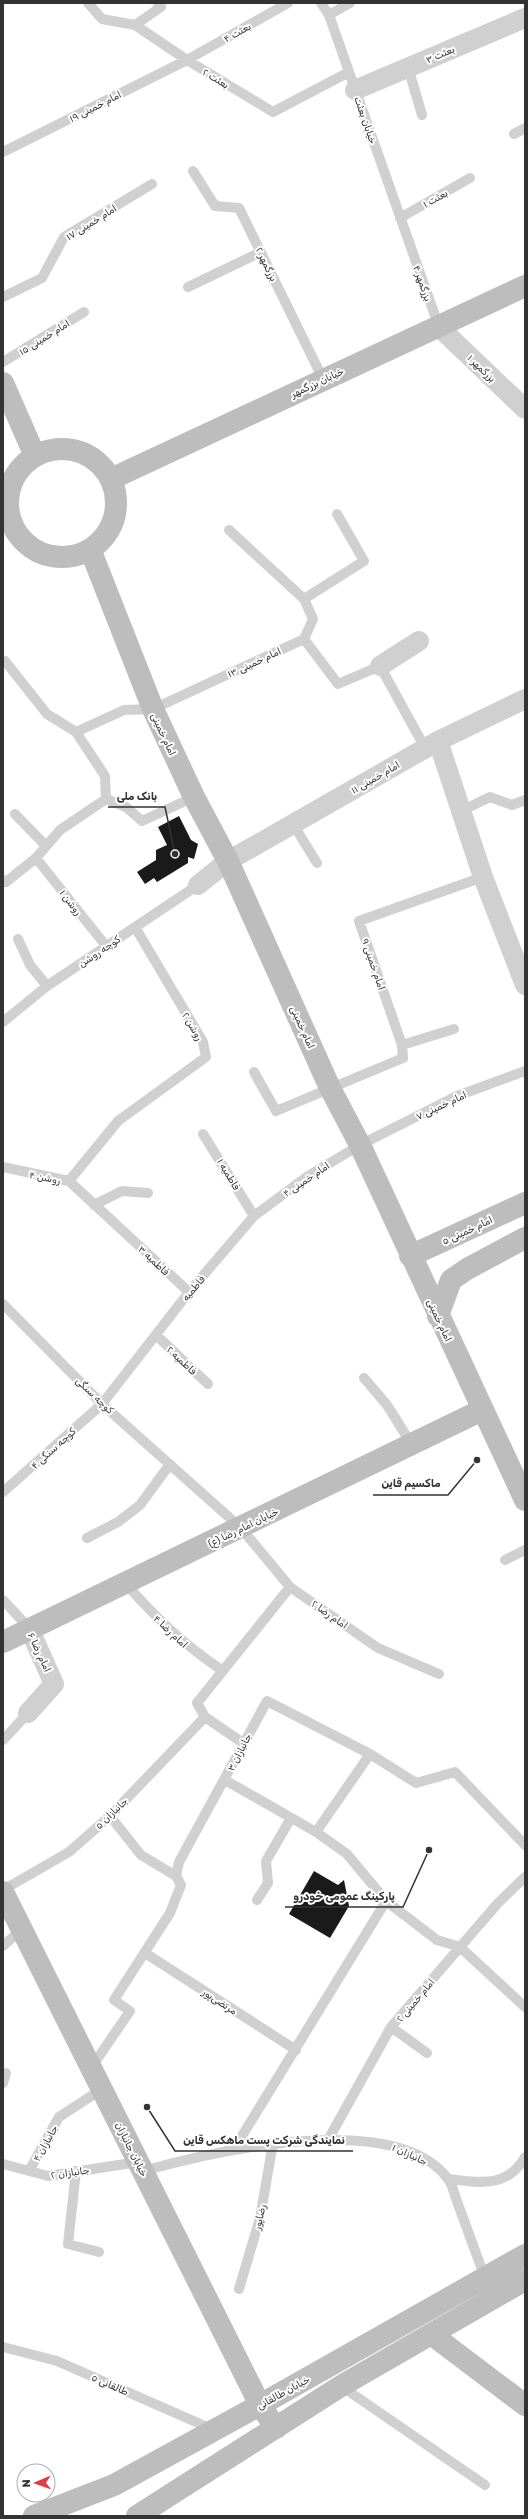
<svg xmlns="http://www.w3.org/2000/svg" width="528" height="2519" font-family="Rubik,'Noto Sans Arabic',sans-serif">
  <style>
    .building { fill: #1a1a1a }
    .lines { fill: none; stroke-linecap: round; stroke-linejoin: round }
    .lane { stroke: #d0d0d0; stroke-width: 10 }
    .street { stroke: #d0d0d0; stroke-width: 20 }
    .secondary { stroke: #bdbdbd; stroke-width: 22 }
    .labels { text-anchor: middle; stroke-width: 4; stroke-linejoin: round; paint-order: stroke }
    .street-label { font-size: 10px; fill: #333; stroke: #fff }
    .leader { fill: none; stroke: #333; stroke-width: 1.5 }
    .callout-dot { fill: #333; stroke: #fff; stroke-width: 1.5 }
    .callout-label { font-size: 11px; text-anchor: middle; font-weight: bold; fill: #333; stroke: #fff; stroke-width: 4; stroke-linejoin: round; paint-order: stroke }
  </style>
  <rect width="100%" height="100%" fill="#fff"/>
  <path class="building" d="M179,816L191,840L198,844L194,859L188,857V863L157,882L154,878L145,884L137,872L156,860V850L167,845L158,827Z
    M314,1871L338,1885L344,1880L349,1906L330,1938L289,1914Z"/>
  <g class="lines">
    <path class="lane" d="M88,3L102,19L135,25L187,60L273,112L349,72
      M321,3L329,15L439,327
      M329,15L350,3
      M135,25L161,7L158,3
      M408,67L422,115
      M514,134L525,128
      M3,152L187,60L288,3
      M193,171L215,206L239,208L323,379
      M400,218L470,178
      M188,287L261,252
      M3,297L42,278L64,237L152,184
      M3,362L84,312
      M229,530L304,599L313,619L304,639
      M304,599L364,561L337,514
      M76,732L124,710L153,709L304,639L338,684L380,666L425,748
      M106,799L126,807L142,821L194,797
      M461,811L490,797L512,805L525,800
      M15,814L46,846
      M293,824L317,863
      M36,858L106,946
      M3,880L6,882L36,858L60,830L106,799L105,776L76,732L47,714L5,661
      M18,939L30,965L47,986
      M3,1022L47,986L198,885
      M402,1045L454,1029
      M254,1072L276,1111L403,1058L402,1045L359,921L483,877
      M203,1134L254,1216
      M3,1167L69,1181L189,1292
      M69,1181L118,1121L206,1057L203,1042L135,927
      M94,1205L122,1191L148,1193
      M3,1304L102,1404L241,1528L290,1587L378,1648L439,1674
      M156,1335L208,1384
      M364,1378L387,1405L412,1445
      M3,1492L102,1404L189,1292L254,1216L308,1176L360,1145L457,1096L525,1071
      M87,1538L118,1522L140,1505L170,1464
      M505,1560L525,1550
      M125,1583C157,1619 183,1644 223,1671
      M3,1600L29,1628
      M3,1740L28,1713
      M243,1743L205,1717L197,1703L290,1587
      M225,1780L316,1832L347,1854L386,1901L437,1940L460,1947L525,2007
      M110,1816L141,1855L176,1876
      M316,1832L370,1754
      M3,1890L69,1852L110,1816L205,1717
      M257,1900L268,1883L266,1861L291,1818
      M3,1946L21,1930
      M145,1953L296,2050
      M391,2027L427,2053
      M91,2068L130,2011L114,2000L170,1913L181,1885L176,1876L179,1862L267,1701L370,1754L416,1783L455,1772L525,1845
      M3,2083L6,2073
      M328,2140L391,2027L498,1903L525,1877
      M234,2149L386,1901
      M3,2164L48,2176L138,2162
      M29,2171L59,2117L102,2089
      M76,2171L68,2244L99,2252
      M143,2171C214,2151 396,2109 448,2179C453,2185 455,2197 458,2204C467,2229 476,2253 485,2278
      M449,2179C479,2183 508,2188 525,2157
      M239,2289L260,2218L273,2143
      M3,2347L57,2361L214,2430
      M341,2386L485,2485"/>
    <path class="street" d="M355,90L525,18
      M439,327L525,409
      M380,666L419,641
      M438,741L483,877L525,985
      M198,885L228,861L438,741L525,699
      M28,1713L54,1684L29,1628"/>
    <path class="secondary" d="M3,383L35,456
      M8 503a54 54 0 1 1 108 0a54 54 0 1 1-108 0Z
      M111,479L525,286
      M90,549L153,709L194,797L228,861L330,1088L360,1145L525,1500
      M410,1256L525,1203
      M438,1316L451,1280L467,1269L525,1238
      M3,1642L482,1410
      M3,1892L260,2405L276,2428
      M431,2334L525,2405
      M34,2516L114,2485L260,2405L525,2255
      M137,2516L341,2386L525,2280"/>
  </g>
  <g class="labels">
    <g class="street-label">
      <text transform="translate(237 32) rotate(-29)" y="4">بعثت ۴</text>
      <text transform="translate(440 54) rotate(-23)" y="4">بعثت ۳</text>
      <text transform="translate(216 78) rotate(31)" y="4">بعثت ۲</text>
      <text transform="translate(95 106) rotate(-27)" y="4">امام خمینی ۱۹</text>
      <text transform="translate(366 120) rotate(71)" y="4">خیابان بعثت</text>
      <text transform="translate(435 198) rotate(-29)" y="4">بعثت ۱</text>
      <text transform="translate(91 222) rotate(-32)" y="4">امام خمینی ۱۷</text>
      <text transform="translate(267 264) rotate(64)" y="4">بزرگمهر ۲</text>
      <text transform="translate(423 283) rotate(71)" y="4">بزرگمهر ۴</text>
      <text transform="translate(44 337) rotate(-32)" y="4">امام خمینی ۱۵</text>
      <text transform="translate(482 368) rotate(44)" y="4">بزرگمهر ۱</text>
      <text transform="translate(317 382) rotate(-25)" y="4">خیابان بزرگمهر</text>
      <text transform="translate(254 662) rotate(-25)" y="4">امام خمینی ۱۳</text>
      <text transform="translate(164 734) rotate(65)" y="4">امام خمینی</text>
      <text transform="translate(375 777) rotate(-30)" y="4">امام خمینی ۱۱</text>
      <text transform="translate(71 902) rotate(52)" y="4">روشن ۱</text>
      <text transform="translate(99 951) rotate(-34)" y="4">کوچه روشن</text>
      <text transform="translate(374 964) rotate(71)" y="4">امام خمینی ۹</text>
      <text transform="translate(193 1026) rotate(60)" y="4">روشن ۲</text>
      <text transform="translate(303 1027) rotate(66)" y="4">امام خمینی</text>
      <text transform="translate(441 1105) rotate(-25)" y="4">امام خمینی ۷</text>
      <text transform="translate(229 1174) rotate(59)" y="4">فاطمیه ۱</text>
      <text transform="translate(45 1177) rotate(11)" y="4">روشن ۴</text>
      <text transform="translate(306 1179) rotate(-34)" y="4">امام خمینی ۴</text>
      <text transform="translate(467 1230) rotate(-25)" y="4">امام خمینی ۵</text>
      <text transform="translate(154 1260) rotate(43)" y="4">فاطمیه ۳</text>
      <text transform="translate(193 1288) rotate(-50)" y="4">فاطمیه</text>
      <text transform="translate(440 1320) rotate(65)" y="4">امام خمینی</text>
      <text transform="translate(182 1360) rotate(43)" y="4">فاطمیه ۲</text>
      <text transform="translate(95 1395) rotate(44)" y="4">کوچه سنگی</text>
      <text transform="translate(53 1448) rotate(-42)" y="4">کوچه سنگی ۴</text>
      <text transform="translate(243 1527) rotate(-26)" y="4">خیابان امام رضا (ع)</text>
      <text transform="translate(330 1614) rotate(35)" y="4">امام رضا ۲</text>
      <text transform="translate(171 1631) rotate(43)" y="4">امام رضا ۴</text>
      <text transform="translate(40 1652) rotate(65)" y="4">امام رضا ۶</text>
      <text transform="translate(239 1752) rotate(-63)" y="4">جانبازان ۳</text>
      <text transform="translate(111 1813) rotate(-44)" y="4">جانبازان ۵</text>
      <text transform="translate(415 2000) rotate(-50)" y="4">امام خمینی ۲</text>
      <text transform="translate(220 2001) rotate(33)" y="4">مرتضی‌پور</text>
      <text transform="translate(45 2143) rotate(-61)" y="4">جانبازان ۴</text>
      <text transform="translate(132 2149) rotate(63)" y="4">خیابان جانبازان</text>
      <text transform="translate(410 2154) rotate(24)" y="4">جانبازان ۱</text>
      <text transform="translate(70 2172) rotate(-8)" y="4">جانبازان ۲</text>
      <text transform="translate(259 2217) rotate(-77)" y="4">رضاپور</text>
      <text transform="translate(110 2384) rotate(24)" y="4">طالقانی ۵</text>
      <text transform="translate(283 2392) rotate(-29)" y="4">خیابان طالقانی</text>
    </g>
  </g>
  <path class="leader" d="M175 854L165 807H108M477 1460L448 1495H373M429 1850L403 1907H285M147 2107L175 2151H353"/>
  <g class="callout-dot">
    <circle cx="175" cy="854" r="4"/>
    <circle cx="477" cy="1460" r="4"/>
    <circle cx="429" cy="1850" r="4"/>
    <circle cx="147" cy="2107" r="4"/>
  </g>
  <g class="callout-label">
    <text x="137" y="800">بانک ملی</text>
    <text x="411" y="1487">ماکسیم قاین</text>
    <text x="344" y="1900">پارکینگ عمومی خودرو</text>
    <text x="264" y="2144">نمایندگی شرکت پست ماهکس قاین</text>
  </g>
  <rect width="528" height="2519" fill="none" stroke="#333333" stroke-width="8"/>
  <g transform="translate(36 2483) rotate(268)"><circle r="19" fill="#ffffff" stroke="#adadad"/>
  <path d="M0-3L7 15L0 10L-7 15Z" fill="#e63946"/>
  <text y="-6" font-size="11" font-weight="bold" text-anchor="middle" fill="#333333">N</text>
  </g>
</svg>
